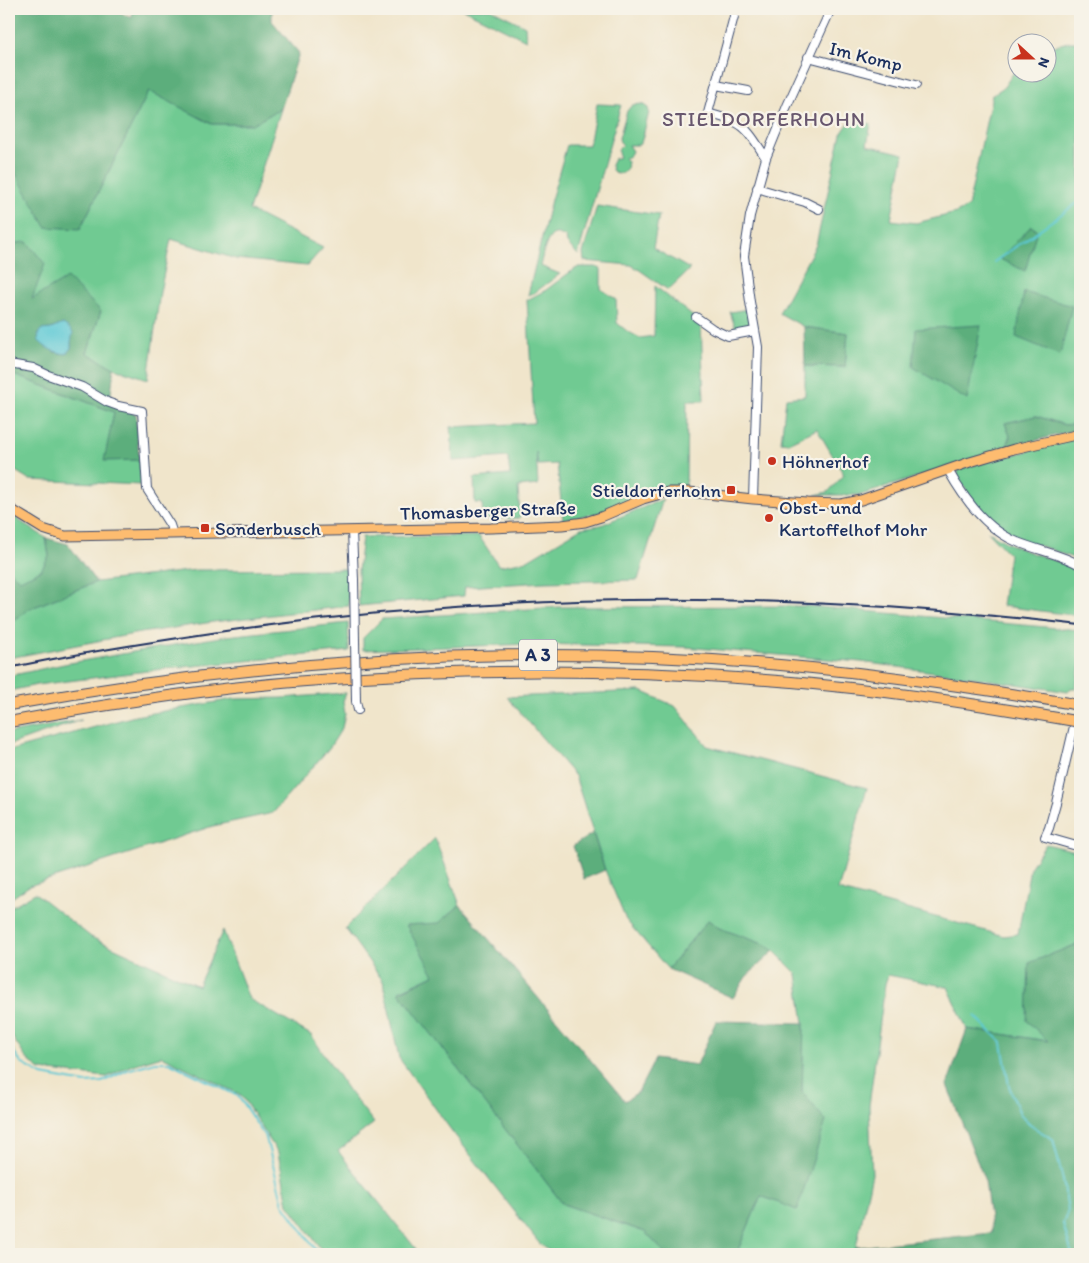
<svg xmlns="http://www.w3.org/2000/svg" width="1089" height="1263" font-family="Itim,sans-serif">
  <style>
    .green { fill: #70ca92; stroke: #467c78 }
    .forest { fill: #5cae7c; stroke: #3c6e6d; fill-rule: evenodd }
    .water { fill: #5dc9d5; stroke: #3c7c9a }
    .lines { fill: none; stroke-linecap: round; stroke-linejoin: round }
    .stream { stroke: #5dc9d5; stroke-width: 2 }
    .minor-casing { stroke: #3b4a6e; stroke-width: 10 }
    .major-casing { stroke: #3b4a6e; stroke-width: 11 }
    .highway-casing { stroke: #3b4a6e; stroke-width: 12 }
    .minor { stroke: #fff; stroke-width: 8 }
    .major { stroke: #fdbc70; stroke-width: 9 }
    .highway { stroke: #fdbc70; stroke-width: 10 }
    .rail { stroke: #1b2f5e; stroke-width: 2 }
    .minor-bridge-casing { stroke: #3b4a6e; stroke-width: 10; stroke-linecap: butt }
    .highway-bridge-casing { stroke: #3b4a6e; stroke-width: 12; stroke-linecap: butt }
    .minor-bridge { stroke: #fff; stroke-width: 8 }
    .highway-bridge { stroke: #fdbc70; stroke-width: 10 }
    .poi-dot { fill: #c8321e; stroke: #f7f3e8; stroke-width: 2 }
    .labels { text-anchor: middle; stroke-width: 4.5; stroke-linejoin: round; paint-order: stroke }
    .shield { fill: #f7f3e8; stroke: #5d6a87; stroke-width: 1 }
    .shield-label { font-size: 18px; font-weight: bold; fill: #1b2f5e }
    .street-label { font-size: 19px; fill: #1b2f5e; stroke: #f7f3e8 }
    .poi-label { font-size: 19px; fill: #1b2f5e; stroke: #f7f3e8; text-anchor: start }
    .quarter-label { font-size: 21px; letter-spacing: 1px; fill: #68576e; stroke: #f7f3e8 }
  </style>
  <rect width="100%" height="100%" fill="#f7f3e8"/>
  <filter id="ink" filterUnits="userSpaceOnUse"><feTurbulence type="fractalNoise" baseFrequency=".02" numOctaves="2"/><feDisplacementMap in="SourceGraphic" scale="10" xChannelSelector="R" yChannelSelector="G"/><feConvolveMatrix kernelMatrix="1 2 1 2 8 2 1 2 1" color-interpolation-filters="sRGB"/></filter>
  <filter id="wash" filterUnits="userSpaceOnUse"><feTurbulence type="fractalNoise" baseFrequency=".0096" numOctaves="4" result="noise"/><feDisplacementMap in="SourceGraphic" scale="20" xChannelSelector="R" yChannelSelector="G"/><feGaussianBlur stdDeviation="1.12" result="paint"/><feColorMatrix in="noise" values="0 0 0 0 0 0 0 0 0 0 0 0 0 0 0 0 0 1.4 0 .05"/><feComposite in="paint" operator="in"/></filter>
  <g filter="url(#wash)">
    <rect width="100%" height="100%" fill="#f0e5cb"/>
    <path class="green" d="M463,9H491L525,26L526,40Z
      M1068,42H1080V423L1065,425L1036,416L1005,423L1010,436L1007,448L861,495H815L828,492L844,475L817,429L788,443L781,442L786,398L805,396V366L845,367L848,333L804,327L779,313L816,245L841,134L851,120L871,124L867,145L904,154L891,220L916,223L956,213L968,207L992,95L1004,87L1016,69V72H1046L1047,48Z
      M149,90L212,124H252L281,109L249,210L323,248L307,266L236,259L171,239L160,292L148,379L114,368L87,353L101,311L31,299L27,242L9,244V168L12,167L80,229Z
      M597,104L621,105L578,255L567,243L566,237C563,236 558,233 555,234C546,236 542,258 540,266L560,274L534,293L528,295L551,200L567,145H589Z
      M642,104L648,108L649,112L642,140L639,145H628L632,151C630,156 628,157 624,158C629,162 629,169 623,173L616,174L612,170L611,165L614,159L620,157L618,153V149L623,145L620,142L619,138L627,111L632,105Z
      M597,206L659,215L653,248L690,269L668,290L638,269L631,265L584,261L583,253Z
      M579,267H596L601,269V289L616,299L617,323L627,331L640,338L654,336L655,286L701,323L704,401H687L686,486L644,494L603,512L563,520L557,464L538,465L536,452L538,485L518,487L520,518L483,519L482,503H475L474,478L510,475L508,457L453,461L451,427L534,423L527,300L546,290L573,270Z
      M748,309C750,323 754,329 736,330L730,312Z
      M9,372L11,374L114,412L105,460H139L141,485L30,480L9,467Z
      M1080,437V559C1069,558 1059,552 1047,548C1040,546 1032,544 1025,541C990,527 977,507 957,476L959,469Z
      M663,499L638,580L544,582L465,587L464,596L359,606L358,571L362,537L479,536L499,566L526,561L581,528L601,525Z
      M9,514L46,538L49,556L41,570L20,581L9,570Z
      M987,531C1000,539 1012,546 1026,551C1045,558 1065,561 1080,575V616L1002,606L1009,554Z
      M346,569L349,606L213,622L134,634L9,658V624L29,609L96,582L196,570Z
      M807,606L1080,630V664L1076,688H1071L1068,692L957,675L861,662L685,647L533,644L363,650V638L382,619L559,607Z
      M348,623L349,651L163,669L37,685L9,691V676L64,664L226,636Z
      M641,691L675,706L707,746L867,788L838,890L1004,936L1018,934L1030,868L1046,844L1080,852V943L1029,964L1049,1041L967,1029L948,987L888,975L885,984L869,1106L872,1174L856,1247L853,1254H744L738,1250L761,1196L798,1210L804,1023L797,974L774,951L766,945L719,928L708,920L668,969L626,920L605,870L575,776L507,697Z
      M346,693L343,701L345,714L342,728L330,747L273,813L213,826L29,886L9,900V750H12L135,716L234,699L282,698Z
      M81,720L9,745V733Z
      M435,838L460,905L439,923L434,975L399,991L563,1204L645,1232L666,1254H553L539,1243L451,1130L399,1058L383,981L345,928Z
      M35,893L91,937L198,986L223,930L249,999L311,1035L348,1090L374,1123L338,1151L420,1254H322L321,1249L288,1204L278,1153L241,1095L162,1056L132,1065L107,1077L40,1070L26,1058L9,1032V908Z"/>
    <path class="forest" d="M9,9H113L132,18V9H272V21L299,53L281,109L252,124H212L149,91L80,229L46,227L12,167L9,168Z
      M1031,226L1037,230L1025,271L1000,259Z
      M27,242L45,264L32,299L67,278L101,311L87,353L114,368L110,403L136,414L139,460L104,461L114,412L11,374L9,372V244ZM63,324L71,342V348L66,354L54,352L38,335L41,330L51,329Z
      M1024,292L1072,306L1060,355L1016,337Z
      M981,325L967,400L913,367L916,329Z
      M804,327L848,333L845,367L805,366Z
      M1036,416L1065,425L1080,423V429L1007,448L1010,436L1005,423Z
      M46,538L68,544L96,582L29,609L9,624V570L20,580L41,570L49,556Z
      M593,833L605,870L584,879L573,846Z
      M460,905L625,1101L638,1092L655,1059L697,1065L716,1021L804,1023L802,1092L826,1121L797,1210L761,1196L738,1250L743,1254H666L645,1232L563,1204L399,992L434,975L406,925L439,923Z
      M708,920L719,928L766,945L774,951L746,977L733,998L668,969Z
      M1080,943V1254H853L856,1247L992,1233L985,1181L947,1085L967,1029L1048,1041L1027,1021L1029,963Z"/>
    <path class="water" d="M63,324L69,328L73,333L71,342V348L66,354C54,352 46,349 38,340L39,332L41,330L51,329Z"/>
    <g class="lines">
      <path class="stream" d="M994,262L1080,201
        M975,1016L1002,1043L1009,1086L1020,1114L1033,1127L1053,1139L1063,1180L1068,1210L1063,1224L1072,1254
        M9,1044L21,1063L42,1075L85,1083L102,1082L127,1070L155,1062H169L238,1096L266,1138L283,1204L319,1254"/>
    </g>
  </g>
  <g filter="url(#ink)">
    <g class="lines">
      <g class="minor-casing">
        <path id="minor" d="M736,9L708,113C717,116 726,118 735,122C749,128 757,145 766,158
          M808,57L916,85
          M716,85L748,91
          M757,188L805,202L819,209
          M696,317L713,329L728,336L755,331
          M9,364L33,368L48,375L82,387L107,402L118,406L142,411L147,489L170,525L173,534
          M948,470C963,497 985,528 1015,541C1036,550 1060,554 1080,565
          M753,499L758,347L750,302L744,256L750,216L766,158L787,106L831,9
          M352,531L354,580
          M356,701L358,710
          M1080,701L1056,803L1049,828L1045,837L1080,847"/>
      </g>
      <g class="major-casing">
        <path id="major" d="M9,508L43,529L65,536L491,528L562,525L585,522L601,517L643,499L668,492H689L753,499L808,503L841,504L861,500L970,462L1014,449L1080,434"/>
      </g>
      <g class="highway-casing">
        <path id="highway" d="M9,705C255,661 505,643 755,663C860,671 964,686 1068,703
          M9,722C112,703 216,687 320,680C464,669 608,669 752,679C856,686 960,701 1063,719"/>
      </g>
      <use href="#minor" class="minor"/>
      <use href="#major" class="major"/>
      <use href="#highway" class="highway"/>
      <path class="rail" d="M9,668C67,655 126,646 185,637C481,591 783,589 1080,625"/>
      <g class="minor-bridge-casing">
        <path id="minor-bridge" d="M354,580L356,701"/>
      </g>
      <g class="highway-bridge-casing">
        <path id="highway-bridge" d="M1068,703L1080,706
          M1063,719L1080,722"/>
      </g>
      <use href="#minor-bridge" class="minor-bridge"/>
      <use href="#highway-bridge" class="highway-bridge"/>
    </g>
  </g>
  <g class="poi-dot">
    <circle cx="772" cy="461" r="5"/>
    <rect x="726" y="485" width="10" height="10" rx="2.5"/>
    <circle cx="769" cy="518" r="5"/>
    <rect x="200" y="523" width="10" height="10" rx="2.5"/>
  </g>
  <g class="labels">
    <rect class="shield" x="519" y="639.5" width="38" height="31" rx="4"/>
    <g class="shield-label">
      <text x="538" y="661">A 3</text>
    </g>
    <g class="street-label">
      <text transform="translate(866 56) rotate(14)" y="7">Im Komp</text>
      <text transform="translate(488 510) rotate(-2)" y="7">Thomasberger Straße</text>
    </g>
    <g class="poi-label">
      <text x="782" y="468">Höhnerhof</text>
      <text x="721" y="497" text-anchor="end">Stieldorferhohn</text>
      <text x="779" y="514">Obst- und<tspan x="779" dy="22">Kartoffelhof Mohr</tspan></text>
      <text x="215" y="535">Sonderbusch</text>
    </g>
    <g class="quarter-label">
      <text x="764" y="126">STIELDORFERHOHN</text>
    </g>
  </g>
  <rect width="1089" height="1263" fill="none" stroke="#f7f3e8" stroke-width="30"/>
  <g transform="translate(1032 58) rotate(111)"><circle r="24" fill="#f7f3e8" stroke="#9fa5b1"/>
  <path d="M0-4L9 19L0 12L-9 19Z" fill="#c8321e"/>
  <text y="-8" font-size="14" font-weight="bold" text-anchor="middle" fill="#1b2f5e">N</text>
  </g>
</svg>
